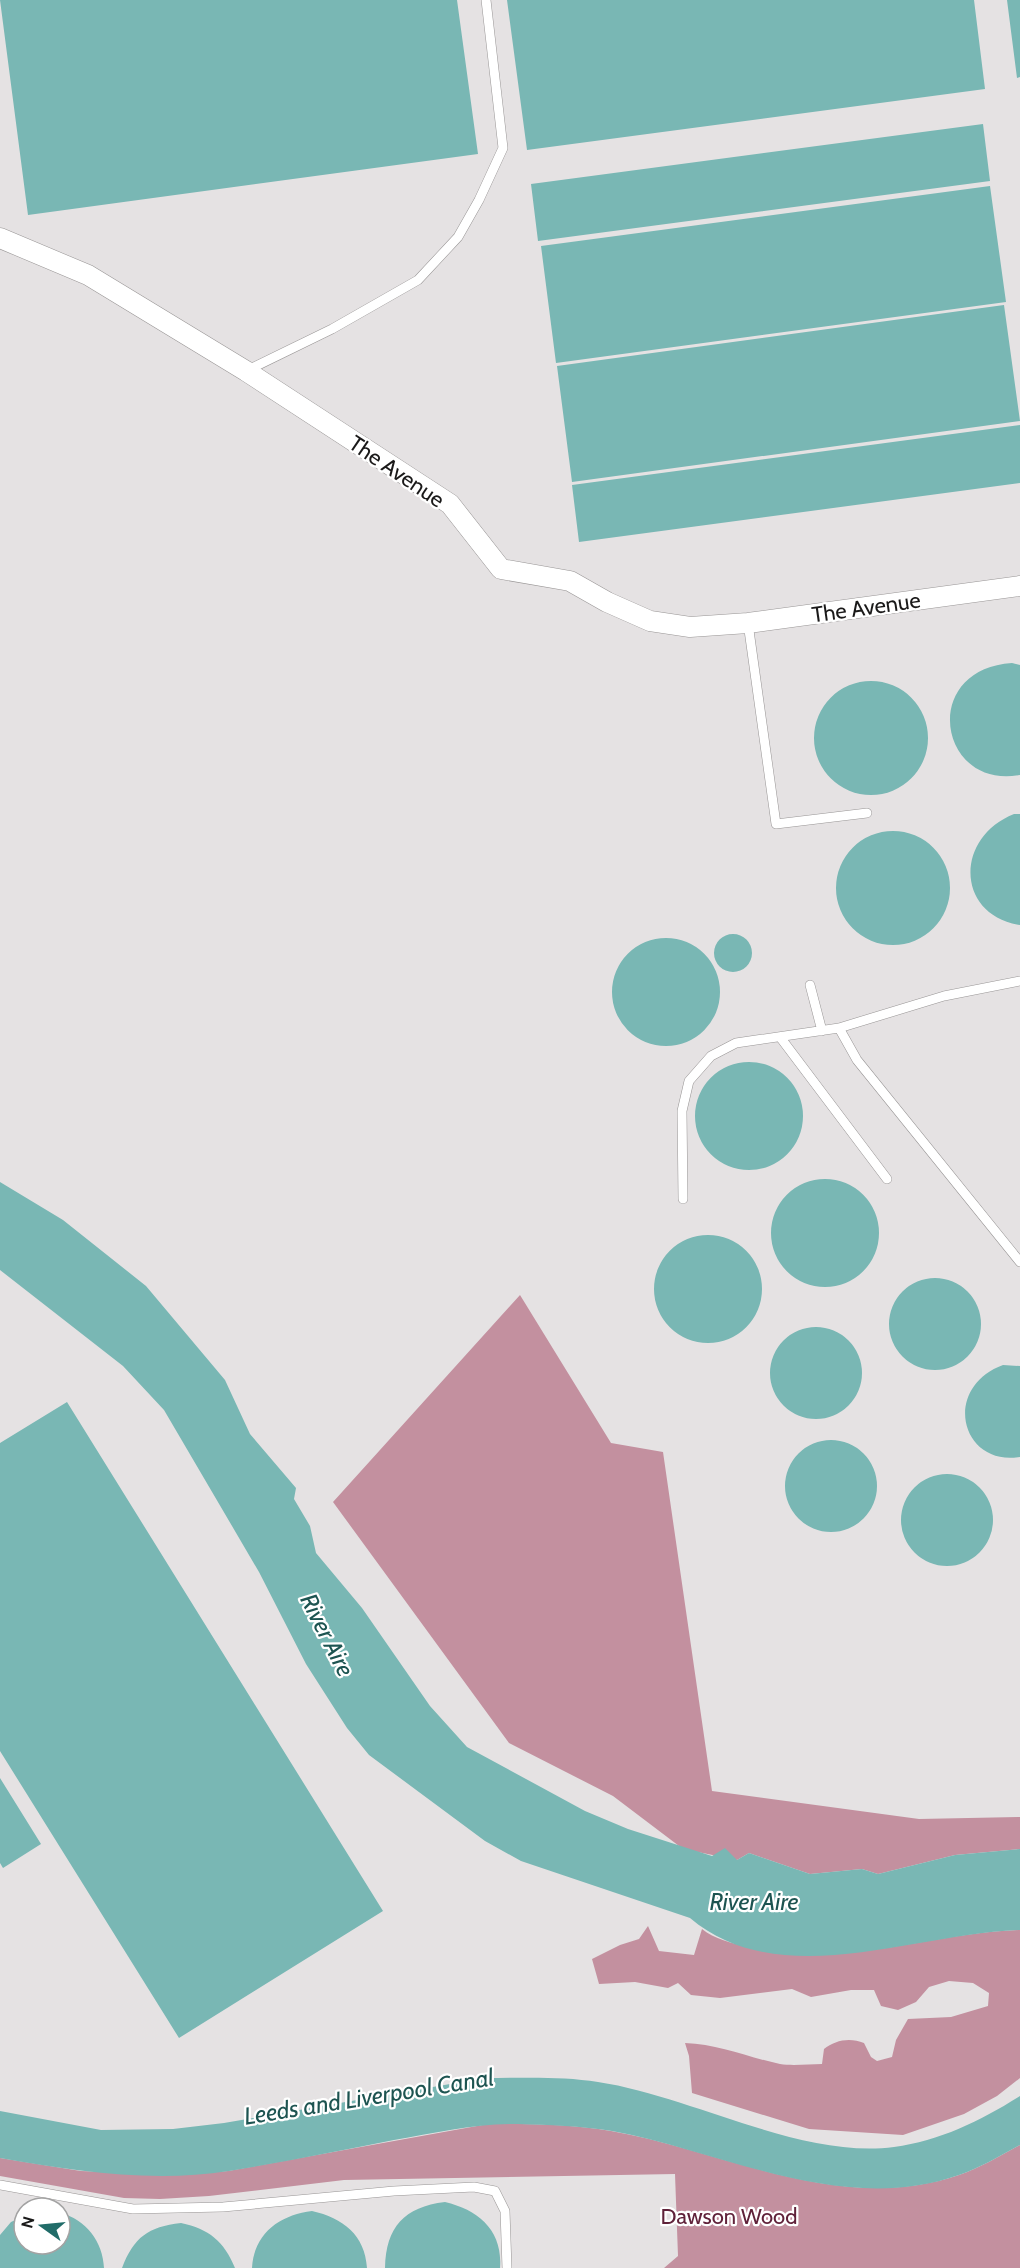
<svg xmlns="http://www.w3.org/2000/svg" width="1020" height="2268" font-family="Cabin,sans-serif">
  <style>
    .forest { fill: #c3909f }
    .water { fill: #79b7b4 }
    .lines { fill: none; stroke-linecap: round; stroke-linejoin: round }
    .service-casing { stroke: #989595; stroke-width: 10 }
    .minor-casing { stroke: #989595; stroke-width: 21 }
    .service { stroke: #fff; stroke-width: 9 }
    .minor { stroke: #fff; stroke-width: 20 }
    .labels { text-anchor: middle; stroke-width: 4.5; stroke-linejoin: round; paint-order: stroke }
    .street-label { font-size: 22px; fill: #1a1919; stroke: #fff }
    .park-label { font-size: 22px; fill: #60223a; stroke: #fff }
    .water-label { font-size: 24px; font-style: italic; fill: #1d5451; stroke: #fff }
  </style>
  <rect width="100%" height="100%" fill="#e5e2e3"/>
  <path class="forest" d="M520,1295L611,1443L663,1452L712,1791L919,1819L1020,1817V1849L955,1855L878,1874L862,1869L810,1874L749,1853L737,1860L683,1849L613,1796L509,1743L333,1502Z
    M648,1926L659,1951L694,1955L702,1929C714,1939 732,1943 748,1947C843,1970 926,1933 1020,1930V2078L997,2096L964,2114L903,2135L809,2129L692,2093L689,2056L685,2043C718,2044 747,2057 780,2064C793,2066 809,2064 822,2064L824,2049C835,2040 850,2037 864,2043L871,2057L877,2061L892,2057L896,2040L908,2019L951,2017L988,2006L989,1993L973,1983L949,1981L929,1987L916,2002L898,2010L881,2006L874,1990H851L811,1997L792,1989L720,1998L691,1995L678,1983L668,1988L635,1982L599,1984L592,1959L620,1945L639,1939Z
    M488,2124C528,2124 571,2124 611,2131C726,2151 840,2215 959,2175C980,2168 1000,2156 1020,2145V2268H664L678,2256L675,2174L344,2180L209,2196L160,2199L124,2198L0,2176V2158L81,2171L178,2175L228,2171Z"/>
  <path class="water" d="M0,0H457L478,154L28,215Z
    M507,0H974L985,89L527,150Z
    M1007,0H1020V77L1017,78Z
    M983,124L990,181L538,241L531,184Z
    M990,186L1006,302L556,363L541,246Z
    M1004,305L1020,421L572,482L557,366Z
    M1020,425V483L579,542L572,485Z
    M1012,663L1020,665V775C938,790 919,669 1012,663Z
    M814 738a57 57 0 1 1 114 0a57 57 0 1 1-114 0Z
    M1014,814H1020V925C956,915 954,838 1014,814Z
    M836 888a57 57 0 1 1 114 0a57 57 0 1 1-114 0Z
    M714 953a19 19 0 1 1 38 0a19 19 0 1 1-38 0Z
    M612 992a54 54 0 1 1 108 0a54 54 0 1 1-108 0Z
    M695 1116a54 54 0 1 1 108 0a54 54 0 1 1-108 0Z
    M771 1233a54 54 0 1 1 108 0a54 54 0 1 1-108 0Z
    M0,1182L63,1220L146,1286L225,1380L250,1434L296,1488L294,1499L310,1526L316,1553L362,1608L430,1706L467,1747L585,1811L628,1829L712,1856L725,1848L737,1860L749,1853L810,1874L862,1869L878,1874L955,1855L1020,1849V1930C916,1933 780,1994 690,1918L521,1861L485,1841L369,1755L347,1728L306,1664L259,1572L164,1410L123,1366L0,1270Z
    M654 1289a54 54 0 1 1 108 0a54 54 0 1 1-108 0Z
    M889 1324a46 46 0 1 1 92 0a46 46 0 1 1-92 0Z
    M770 1373a46 46 0 1 1 92 0a46 46 0 1 1-92 0Z
    M1003,1365L1020,1366V1457C961,1467 941,1388 1003,1365Z
    M67,1402L383,1911L179,2038L0,1751V1443Z
    M785 1486a46 46 0 1 1 92 0a46 46 0 1 1-92 0Z
    M901 1520a46 46 0 1 1 92 0a46 46 0 1 1-92 0Z
    M0,1778L41,1844L3,1868L0,1863Z
    M485,2078C522,2078 562,2076 598,2082C692,2096 800,2159 894,2147C940,2141 982,2120 1020,2096V2145C1000,2156 980,2168 959,2175C842,2216 725,2152 612,2131C581,2126 548,2125 518,2124C476,2123 435,2133 394,2140C339,2151 284,2162 229,2171C152,2183 75,2171 0,2158V2111L101,2130L173,2129L224,2123Z
    M445,2202C479,2210 503,2231 500,2268H385C386,2227 404,2207 445,2202Z
    M312,2211C343,2218 365,2235 367,2268H252C254,2233 280,2215 312,2211Z
    M60,2213C86,2219 103,2242 104,2268H0V2235L11,2222L24,2216V2244H60Z
    M181,2223C209,2229 224,2241 235,2268H122C134,2237 148,2227 181,2223Z"/>
  <g class="lines">
    <g class="service-casing">
      <path id="service" d="M246,371L332,329L418,280L458,237L479,200L503,148L486,0
        M748,623L776,824L867,813
        M810,985L822,1031
        M839,1028L857,1060L1020,1262
        M780,1037L887,1179
        M683,1199L682,1111L689,1081L711,1056L736,1043L839,1028L944,996L1020,981
        M0,2185L133,2209L223,2207L394,2191L474,2187L495,2191L505,2211L507,2268"/>
    </g>
    <g class="minor-casing">
      <path id="minor" d="M0,238L88,275L246,371L450,504L501,569L570,581L607,602L650,621L690,627L748,623L1020,586"/>
    </g>
    <use href="#service" class="service"/>
    <use href="#minor" class="minor"/>
  </g>
  <g class="labels">
    <g class="street-label">
      <text transform="translate(397 471) rotate(34)" y="8">The Avenue</text>
      <text transform="translate(866 607) rotate(-8)" y="8">The Avenue</text>
    </g>
    <g class="park-label">
      <text x="729" y="2224">Dawson Wood</text>
    </g>
    <g class="water-label">
      <text transform="translate(327 1635) rotate(63)" y="8">River Aire</text>
      <text x="754" y="1910">River Aire</text>
      <text transform="translate(369 2097) rotate(-9)" y="8">Leeds and Liverpool Canal</text>
    </g>
  </g>
  <g transform="translate(42 2226) rotate(285)"><circle r="28" fill="#ffffff" stroke="#a3a3a3" stroke-width="1.5"/>
  <path d="M0-4.5L10 22L0 15L-10 22Z" fill="#216c69"/>
  <text y="-9" font-size="16" font-weight="bold" text-anchor="middle" fill="#1a1919">N</text>
  </g>
</svg>
